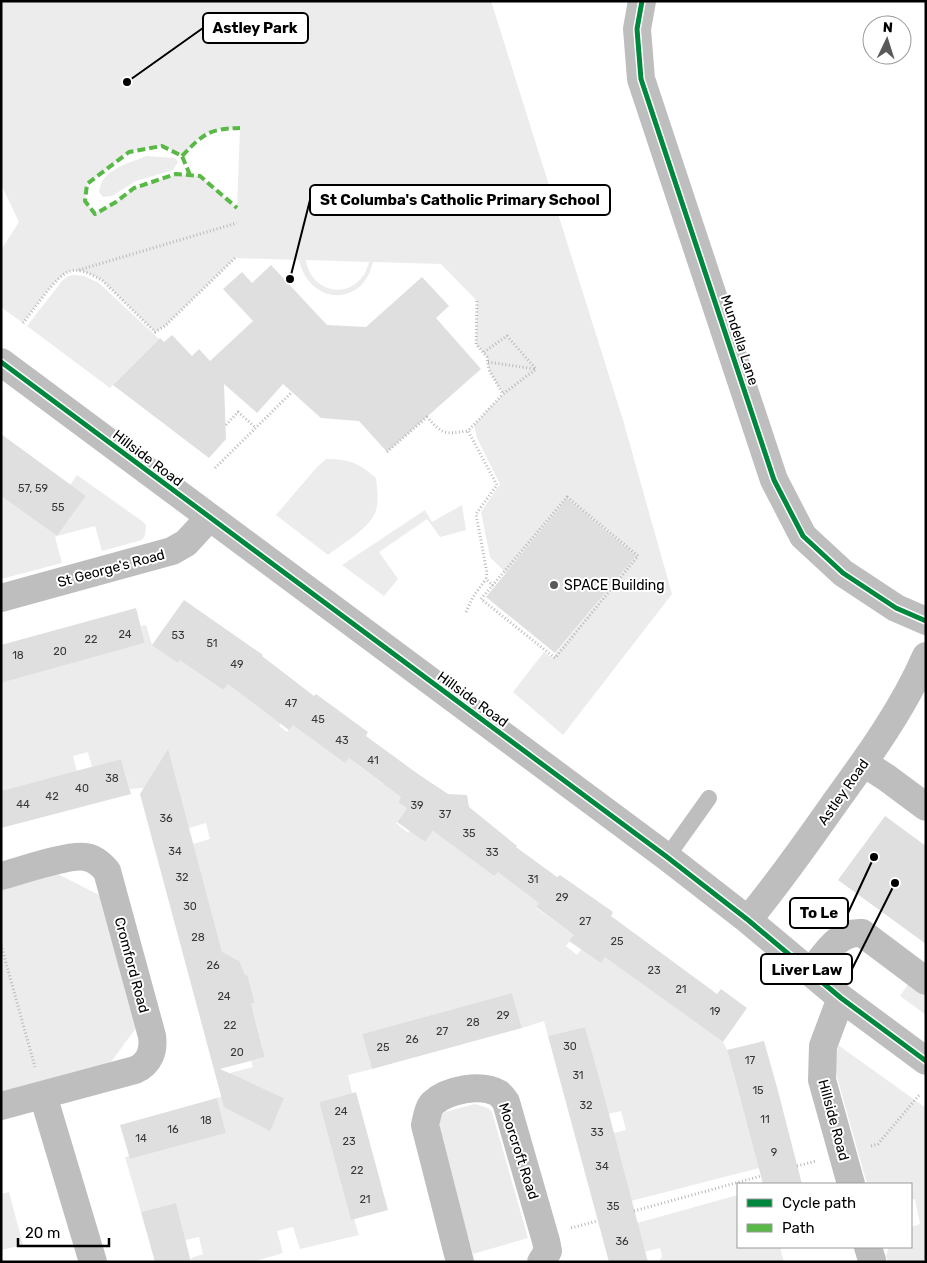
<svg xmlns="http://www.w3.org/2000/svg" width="927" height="1263" font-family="Rubik,sans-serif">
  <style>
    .green { fill: #ececec; fill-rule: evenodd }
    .building { fill: #dfdfdf }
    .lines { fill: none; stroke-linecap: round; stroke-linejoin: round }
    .path { stroke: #b9b9b9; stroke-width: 3; stroke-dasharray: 1 2.5; stroke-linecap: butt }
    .service { stroke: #bebebe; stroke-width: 16 }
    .minor { stroke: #bebebe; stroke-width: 28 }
    .quiet { stroke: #58b947; stroke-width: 4; stroke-dasharray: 8 4; stroke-linecap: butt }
    .cycleway-casing { stroke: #fff; stroke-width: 8 }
    .cycleway { stroke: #00873e; stroke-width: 5 }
    .poi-dot { fill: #595959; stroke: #fff; stroke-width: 2 }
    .labels { text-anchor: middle; stroke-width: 4; stroke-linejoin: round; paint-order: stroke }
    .number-label { font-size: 11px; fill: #383838 }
    .street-label { font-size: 14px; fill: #000; stroke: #fff }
    .poi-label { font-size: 14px; fill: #000; stroke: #fff; text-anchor: start }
    .leader { fill: none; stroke: #000; stroke-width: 2 }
    .callout-dot { fill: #000; stroke: #fff; stroke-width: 2 }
    .callout { fill: #fff; stroke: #000; stroke-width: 2 }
    .callout-label { font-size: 15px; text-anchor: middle; font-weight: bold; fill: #000 }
  </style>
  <rect width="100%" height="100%" fill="#fff"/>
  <path class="green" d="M1,1H491L623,420L672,594L563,735L513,692L544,652L552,658L636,556L506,573L490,557L481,512L500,484L477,438L474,425L503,394L489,370L487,357L476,344L477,301L441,264L373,262C363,308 309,305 299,260L235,258L165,326L155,332L102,280C92,275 79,267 68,272C55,277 32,311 23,323L1,307V250L19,222L1,184ZM221,129H240L237,208L200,176L176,174L134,188L116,202L95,213L85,201L87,184L129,152L162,146L182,156L202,135ZM306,261V260L369,262C360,300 313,298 306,261Z
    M146,156L175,158L178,162L173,170L136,181L112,196L103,197L99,192C101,169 128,164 146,156Z
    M74,275L84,276L99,283L159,339L110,388L27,326L62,281L68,276Z
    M326,459C349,459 359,463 376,478C377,489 379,499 376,510C372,527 342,544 328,555L276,515L317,467Z
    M77,475L142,521L146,525L145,535L142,540L102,551L95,526L57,536L55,537L62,563L1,579V496L57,536L86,496L70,485Z
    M462,505L466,530L440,537L427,519L379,552L398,579L384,596L342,565L425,510L432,522Z
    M146,625L152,645L188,648L215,667L207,679L223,690L232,678L288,715L279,726L287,732L293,724L349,758L383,784L416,777L398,801L407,808L396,823L408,833L419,819L412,832L425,842L433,831L494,876L516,848L539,903L536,908L574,935L566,946L577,955L584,946L601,962L607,954L631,975L723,1042L727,1050L759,1168L631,1201L613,1133L626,1130L621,1111L608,1114L585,1027L548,1036L544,1021L522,1028L512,993L362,1034L372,1069L348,1075L352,1093L319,1102L351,1219H354L359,1235L300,1249L293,1227L277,1231L283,1253L252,1262H192L191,1258L203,1254L199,1237L185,1240L176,1203L141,1212L125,1157L129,1156L130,1159L226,1133L217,1098L227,1095L222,1075L253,1067L251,1061L265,1057L260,1036L245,1040L259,1033L252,1008L237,1007L255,1003L247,974L229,979L193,844L210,839L206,823L189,828L153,789L141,788L130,789L121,759L92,767L88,752L73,756L77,771L1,791V683L145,643L141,626ZM259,1087L284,1098L269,1130L245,1118Z
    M58,874L101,896L136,1028L108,1066L1,1095V888Z
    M909,983L926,995V1015L900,996Z
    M838,1045L926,1108V1257L922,1262H888L886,1256L889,1247H911V1227L920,1224L915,1199L911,1200V1184H867L837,1077L835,1068Z
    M475,1104L488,1108L492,1112L528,1238L473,1254L439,1134L440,1117L445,1112Z
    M9,1192L23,1245L1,1250V1194Z
    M738,1195V1247H780L784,1262H659L662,1256L660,1248L644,1252L637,1223Z"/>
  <path class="building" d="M271,265L327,325L366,327L422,277L449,306L436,318L481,369L387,452L359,421L321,418L283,384L257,413L224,384L226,439L209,458L113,385L160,338L164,342L172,335L192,356L199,349L210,361L253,321L223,289L242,272L252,283Z
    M1,434L86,496L57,536L1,496Z
    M567,499L636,556L555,653L486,597Z
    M184,600L263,655L262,656L314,696L316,694L368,732L366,736L418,774L448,794L467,795L469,807L517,846L516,847L557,877L560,875L613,912L611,916L717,994L721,989L747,1008L723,1042L605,957L601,963L569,941L574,935L536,907L539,903L498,872L494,876L433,831L425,842L397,822L407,808L398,802L401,797L349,758L345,763L293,725L289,730L228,684L223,690L180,660L178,663L152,645Z
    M136,608L145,643L1,683V645Z
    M168,749L222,952L239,961L245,975L247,974L255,1003L251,1004L265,1057L220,1069L284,1098L270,1131L224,1107L140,794Z
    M121,759L131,794L1,828V791Z
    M885,816L926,846V944L838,880Z
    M512,993L522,1028L372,1069L362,1034Z
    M585,1027L609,1114L648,1262H609L548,1036Z
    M764,1041L778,1091L802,1184H763L735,1079L727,1050Z
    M356,1092L388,1210L351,1220L319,1102Z
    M217,1098L226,1133L130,1159L120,1125Z
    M176,1203L191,1262H155L141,1212Z"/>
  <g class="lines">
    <path class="path" d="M79,270L237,223
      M477,301L476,344L487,357L489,370L503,394L536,369L507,336L484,352
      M23,323C33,311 55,277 68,272C79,267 92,275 102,280L155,332L165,326L235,258
      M488,362L535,369
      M226,425L238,412L256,428
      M387,452L427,417C443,435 444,434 468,431
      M215,468L292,392
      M567,497L638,556L555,658L481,599Z
      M493,586L486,579L487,573L476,514L497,485L468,431L503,394
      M466,612L473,597L486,579
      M1,945L35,1067
      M871,1146L878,1144L920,1094
      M797,1166L816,1161
      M634,1211L761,1176
      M571,1228L597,1221"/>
    <path class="service" d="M667,857L709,798"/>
    <path class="minor" d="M642,1L637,29L641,79L774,480L803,536L843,573L896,608L926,621
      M1,362L667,857L748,920L841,998L926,1061
      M1,598L172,551L186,543L209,518
      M864,763L887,778L926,807
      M1,876C20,871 69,854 85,857C94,858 101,864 107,871L152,1036C154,1050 150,1064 135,1070L1,1106
      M748,920C778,883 806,844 834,804C868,757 903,709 926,656
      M811,972C825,955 837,931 862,933L926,981
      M841,998L823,1046L822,1080L851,1184
      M43,1095L93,1262
      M868,1247L872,1260
      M460,1262L425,1125C427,1117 428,1108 433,1103C447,1090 481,1083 498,1093C501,1095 504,1099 506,1102L546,1241L548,1251L541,1262"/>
    <path class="quiet" d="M182,156C204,133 209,129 240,128
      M190,175L182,156L162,146L129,152L87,184L85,201L95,214L116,202L134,188L176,174L200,176L237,208"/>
    <g class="cycleway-casing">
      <path id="cycleway" d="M642,1L637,29L641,79L774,480L803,536L843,573L896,608L926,621
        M1,362L667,857L748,920L841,998L926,1061"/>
    </g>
    <use href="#cycleway" class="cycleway"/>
  </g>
  <circle class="poi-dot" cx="554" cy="585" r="5"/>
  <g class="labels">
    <g class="number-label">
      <text x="33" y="492">57, 59</text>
      <text x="58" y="511">55</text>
      <text x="125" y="638">24</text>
      <text x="178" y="639">53</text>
      <text x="91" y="643">22</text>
      <text x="212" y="647">51</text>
      <text x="60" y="655">20</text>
      <text x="18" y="659">18</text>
      <text x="237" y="668">49</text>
      <text x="291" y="707">47</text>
      <text x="318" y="723">45</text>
      <text x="342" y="744">43</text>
      <text x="373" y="764">41</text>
      <text x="112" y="782">38</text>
      <text x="82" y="792">40</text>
      <text x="52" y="800">42</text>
      <text x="23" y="808">44</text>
      <text x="417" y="809">39</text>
      <text x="445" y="818">37</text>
      <text x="166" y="822">36</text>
      <text x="469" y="837">35</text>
      <text x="175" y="855">34</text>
      <text x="492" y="856">33</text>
      <text x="182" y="881">32</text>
      <text x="533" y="883">31</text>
      <text x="562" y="901">29</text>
      <text x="190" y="910">30</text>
      <text x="585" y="925">27</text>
      <text x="198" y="941">28</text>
      <text x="617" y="945">25</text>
      <text x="213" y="969">26</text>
      <text x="654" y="974">23</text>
      <text x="681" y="993">21</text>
      <text x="224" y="1000">24</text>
      <text x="715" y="1015">19</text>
      <text x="503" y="1019">29</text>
      <text x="473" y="1026">28</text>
      <text x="230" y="1029">22</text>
      <text x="442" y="1035">27</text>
      <text x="412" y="1043">26</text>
      <text x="570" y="1050">30</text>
      <text x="383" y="1051">25</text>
      <text x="237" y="1056">20</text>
      <text x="750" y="1064">17</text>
      <text x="578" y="1079">31</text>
      <text x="758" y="1094">15</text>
      <text x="586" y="1109">32</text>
      <text x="341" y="1115">24</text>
      <text x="765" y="1123">11</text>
      <text x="206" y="1124">18</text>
      <text x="173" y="1133">16</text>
      <text x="597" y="1136">33</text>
      <text x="141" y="1142">14</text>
      <text x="349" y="1145">23</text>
      <text x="774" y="1156">9</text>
      <text x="602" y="1170">34</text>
      <text x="357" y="1174">22</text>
      <text x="365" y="1203">21</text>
      <text x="613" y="1210">35</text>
      <text x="622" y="1245">36</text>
    </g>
    <g class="street-label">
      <text transform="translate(740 340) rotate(72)" y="5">Mundella Lane</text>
      <text transform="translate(148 458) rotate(37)" y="5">Hillside Road</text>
      <text transform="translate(111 568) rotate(-15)" y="5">St George's Road</text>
      <text transform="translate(473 699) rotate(36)" y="5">Hillside Road</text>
      <text transform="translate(843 792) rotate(-55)" y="5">Astley Road</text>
      <text transform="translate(132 965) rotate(75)" y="5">Cromford Road</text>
      <text transform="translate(834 1120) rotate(75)" y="5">Hillside Road</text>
      <text transform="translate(519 1151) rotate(72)" y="5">Moorcroft Road</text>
    </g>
    <g class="poi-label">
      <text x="564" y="590">SPACE Building</text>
    </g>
  </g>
  <path class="leader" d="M127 82L203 28M290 279L310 200M874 857L848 913M895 883L852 969"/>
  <g class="callout-dot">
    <circle cx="127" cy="82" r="5"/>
    <circle cx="290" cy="279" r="5"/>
    <circle cx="874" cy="857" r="5"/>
    <circle cx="895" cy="883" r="5"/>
  </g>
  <g class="callout">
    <rect x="203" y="13" width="105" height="30" rx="5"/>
    <rect x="310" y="185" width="300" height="30" rx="5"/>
    <rect x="790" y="898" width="58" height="30" rx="5"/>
    <rect x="761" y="954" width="91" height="30" rx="5"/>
  </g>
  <g class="callout-label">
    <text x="255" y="33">Astley Park</text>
    <text x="460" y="205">St Columba's Catholic Primary School</text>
    <text x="819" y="918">To Le</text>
    <text x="807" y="975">Liver Law</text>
  </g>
  <rect width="927" height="1263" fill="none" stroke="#000000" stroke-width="5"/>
  <rect x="737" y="1183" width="175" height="65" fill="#ffffff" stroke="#999999"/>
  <rect x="747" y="1199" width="25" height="8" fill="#00873e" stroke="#999999"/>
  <text x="782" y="1208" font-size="15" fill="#000000">Cycle path</text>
  <rect x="747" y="1224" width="25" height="8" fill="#58b947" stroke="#999999"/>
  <text x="782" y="1233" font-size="15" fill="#000000">Path</text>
  <g transform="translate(887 40) rotate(4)"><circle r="24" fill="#ffffff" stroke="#999999"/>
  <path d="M0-4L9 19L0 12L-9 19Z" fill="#595959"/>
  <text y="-8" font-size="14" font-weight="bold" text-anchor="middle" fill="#000000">N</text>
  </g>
  <path d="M18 1238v8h91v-8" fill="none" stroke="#000000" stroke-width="2.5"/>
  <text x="25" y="1238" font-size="15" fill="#000000" stroke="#ffffff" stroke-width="4" paint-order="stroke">20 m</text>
</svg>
